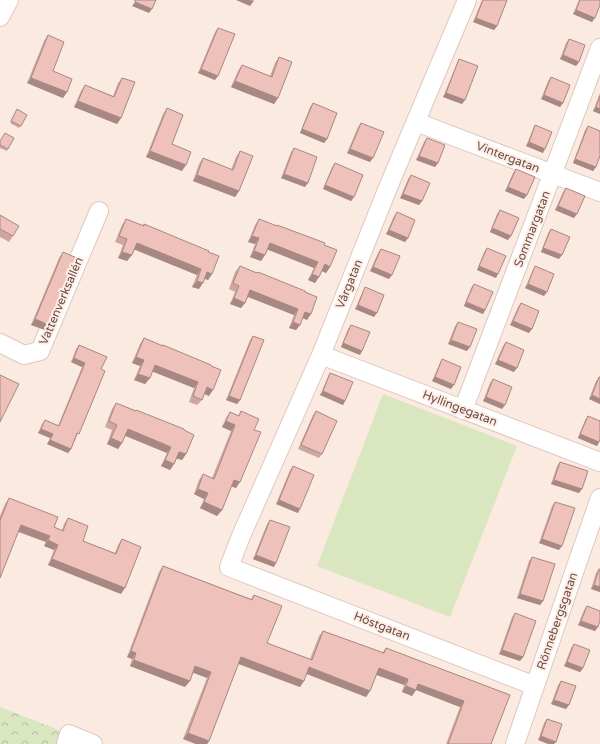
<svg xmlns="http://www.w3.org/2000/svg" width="600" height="744" font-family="'Varela Round',sans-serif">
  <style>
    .park { fill: url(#park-crowns) }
    .pitch { fill: #d9e6c0 }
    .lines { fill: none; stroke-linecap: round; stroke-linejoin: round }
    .street-casing { stroke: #dfc7c0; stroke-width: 20 }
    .street { stroke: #fff; stroke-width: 18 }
    .wall { fill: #cda7a0 }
    .shaded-wall { fill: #a78882 }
    .building { fill: #eec2ba; stroke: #a78882 }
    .labels { text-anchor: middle; stroke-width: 4; stroke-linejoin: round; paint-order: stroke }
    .street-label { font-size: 12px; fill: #6f4e4a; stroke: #feefe6 }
  </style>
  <defs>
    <pattern id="park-crowns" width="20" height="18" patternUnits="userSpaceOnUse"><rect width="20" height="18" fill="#d9e6c0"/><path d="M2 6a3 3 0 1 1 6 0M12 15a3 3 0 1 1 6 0" fill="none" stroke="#b4bd9e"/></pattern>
  </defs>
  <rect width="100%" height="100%" fill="#faeae0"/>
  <path class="park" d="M0,707L69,734L66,744H0Z"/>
  <path class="pitch" d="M383,394L517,446L450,617L317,566Z"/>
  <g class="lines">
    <g class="street-casing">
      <path id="street" d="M467,0L389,185L321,355L241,536L229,567L535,686
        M0,17L9,0
        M416,122L600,192
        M0,343L24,355L40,351L99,211
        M321,355L600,462
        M463,410L600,48
        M66,744L69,734L93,744
        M515,744L580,555L600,498"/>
    </g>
    <use href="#street" class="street"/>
  </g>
  <path class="wall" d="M482,0H507L497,26L494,30L473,22Z
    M579,0H600L592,22L573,14Z
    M218,28L215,80L198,73L215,32Z
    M48,35L53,71L67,92L63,98L27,83L44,41Z
    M569,39L579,62L576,66L560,59L566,43Z
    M279,57L278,98L274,104L231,87L238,71L242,65L270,76L275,63Z
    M459,59L462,104L443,97L457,63Z
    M551,77L563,103L560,107L541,99L548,81Z
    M122,78L121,118L117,124L74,107L81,91L85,85L113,96L118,83Z
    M600,93V114L593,111Z
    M313,103L327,139L324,143L300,133L310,107Z
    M167,108L172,144L182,171L146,157L163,114Z
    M16,111L21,126L19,128L10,123Z
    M361,123L370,162L347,153L358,127Z
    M535,125L543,153L526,146L533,129Z
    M588,126L596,167L593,171L573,163L585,130Z
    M427,138L438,163L435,167L416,160L424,142Z
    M0,141L8,149L7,151L0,148Z
    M294,148L305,187L281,178L291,152Z
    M240,151L239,191L235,197L193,181L199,164L203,158L231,170L236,157Z
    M335,163L354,197L351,201L323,189L332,167Z
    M516,169L524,199L505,191L513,173Z
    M411,175L422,201L419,205L400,198L408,179Z
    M566,188L574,218L555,210L563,192Z
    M500,210L508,240L490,232L497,214Z
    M397,212L408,238L405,242L386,234L394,216Z
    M0,215L13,236L9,242L0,237Z
    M126,219L143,226L144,224L208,252L212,274L208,280L205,278L199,289L192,287L197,275L134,249L127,261L118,258L123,245L115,242L122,225Z
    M259,219L324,245L330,267L326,273L322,271L315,283L308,280L314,268L268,249L261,261L250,257L255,244L248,242L255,225Z
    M551,229L559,259L541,252L548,233Z
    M487,248L496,278L477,270L484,252Z
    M381,249L389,279L370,271L378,253Z
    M63,252L45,330L31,325L59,258Z
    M240,266L305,292L307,320L302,318L300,325L296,330L289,328L294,315L248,297L245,303L241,308L230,304L235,292L229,289L235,272Z
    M535,266L544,296L525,288L533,270Z
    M474,284L485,310L483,314L464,306L471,288Z
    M365,287L374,317L355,309L363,291Z
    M521,303L529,333L510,325L518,307Z
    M458,322L467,351L448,344L455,326Z
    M351,325L362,351L360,355L341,347L348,329Z
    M253,336L240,400L237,404L226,400L250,340Z
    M144,338L163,346L209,396L204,394L202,400L197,405L189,402L194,388L152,371L150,378L145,384L134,380L140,366L132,363L140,344Z
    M506,342L514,372L495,364L503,346Z
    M79,345L101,369L76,438L71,449L68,453L47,444L50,438L38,433L42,424L45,420L58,426L82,367L71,362L76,349Z
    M442,359L451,389L432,381L440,363Z
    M330,373L345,401L343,405L320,395L328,377Z
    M599,377L600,404L589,399L596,381Z
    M493,379L502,409L483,401L490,383Z
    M116,403L184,430L186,454L182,460L177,458L174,464L170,470L161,466L167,453L125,436L122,443L118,449L107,444L112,430L105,427L112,409Z
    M241,411L254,430L236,488L231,486L222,510L217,516L200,508L204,499L194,494L199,480L203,474L212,478L231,431L222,427L226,418L230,412L238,416Z
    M316,411L322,454L319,458L298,449L313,415Z
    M588,416L599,442L597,446L578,438L585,420Z
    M560,462L579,493L551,484L557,466Z
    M293,466L298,513L276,504L290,470Z
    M9,498L54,527L62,530L64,524L68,518L83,541L115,553L118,545L122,539L121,594L48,565L54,550L44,546L46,542L18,532L0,578V516L5,504Z
    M555,502L559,550L539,543L552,506Z
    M270,520L274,567L253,559L267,524Z
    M532,557L543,601L540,605L517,598L529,561Z
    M163,566L251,599L254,595L267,643L310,659L319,636L323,631L382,653L386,648L510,695L491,744H446L460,707L416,690L412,696L402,692L404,685L376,675L370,691L366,697L306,674L300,687L238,664L209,741L207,744H196L183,739L207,678L193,672L185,687L130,666L132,659L127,657L159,572Z
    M599,569L600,592L591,589L596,573Z
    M587,606L595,631L578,625L584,610Z
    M515,613L523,657L520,661L499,654L512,617Z
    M574,644L583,668L580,672L564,666L571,648Z
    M561,681L566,709L551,704L558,685Z
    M547,719L562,724L538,740L544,723Z"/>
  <path class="shaded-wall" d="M236,0H248L253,2L250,6Z
    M135,2L152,9L149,13L132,6Z
    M576,10L595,18L592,22L573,14Z
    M476,18L497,26L494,30L473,22Z
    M563,55L579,62L576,66L560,59Z
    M201,69L218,76L215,80L198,73Z
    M31,78L67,92L63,98L27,83Z
    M235,81L278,98L274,104L231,87Z
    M446,93L465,100L462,104L443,97Z
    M544,95L563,103L560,107L541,99Z
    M78,101L121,118L117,124L74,107Z
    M596,107L600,109V114L593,111Z
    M302,129L327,139L324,143L300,133Z
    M529,142L545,149L543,153L526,146Z
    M350,149L373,158L370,162L347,153Z
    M150,151L186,165L182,171L146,157Z
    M419,156L438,163L435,167L416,160Z
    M575,159L596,167L593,171L573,163Z
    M284,174L308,183L305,187L281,178Z
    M197,175L239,191L235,197L193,181Z
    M325,185L354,197L351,201L323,189Z
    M508,187L527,195L524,199L505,191Z
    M403,194L422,201L419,205L400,198Z
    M558,206L577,214L574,218L555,210Z
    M492,228L511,236L508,240L490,232Z
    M389,230L408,238L405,242L386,234Z
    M252,236L259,238L255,244L248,242Z
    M137,243L201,269L197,275L133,249Z
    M270,243L318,262L314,268L266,249Z
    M543,248L562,255L559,259L541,252Z
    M254,251L265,255L261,261L250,257Z
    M122,252L132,255L127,261L118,258Z
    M325,264L330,267L326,273L320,270Z
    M479,266L498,274L496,278L477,270Z
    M373,267L392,275L389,279L370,271Z
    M207,272L212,274L208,280L203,278Z
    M312,274L319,277L315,283L308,280Z
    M197,281L203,283L199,289L192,287Z
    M528,284L547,292L544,296L525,288Z
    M250,290L298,309L294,315L246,296Z
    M234,298L245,303L241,308L230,304Z
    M466,302L485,310L483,314L464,306Z
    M358,305L377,313L374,317L355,309Z
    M305,312L311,314L307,320L301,317Z
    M35,319L49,325L45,330L31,325Z
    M513,321L532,329L529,333L510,325Z
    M293,322L300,325L296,330L289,328Z
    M451,340L470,347L467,351L448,344Z
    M343,343L362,351L360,355L341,347Z
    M136,357L144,360L140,366L132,363Z
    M74,358L85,363L82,367L71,362Z
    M498,360L517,368L514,372L495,364Z
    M155,365L198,382L194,388L151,371Z
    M138,374L150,378L145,384L134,380Z
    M435,377L454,385L451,389L432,381Z
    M207,387L213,390L209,396L203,393Z
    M323,391L345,401L343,405L320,395Z
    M592,395L600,399V404L589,399Z
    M229,396L240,400L237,404L226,400Z
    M486,397L505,405L502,409L483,401Z
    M226,421L235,425L231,431L222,427Z
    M41,429L53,434L50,438L38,433Z
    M128,429L171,447L167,453L124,435Z
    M580,434L599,442L597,446L578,438Z
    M111,438L122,443L118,449L107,444Z
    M50,440L71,449L68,453L47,444Z
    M179,452L186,454L182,460L175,458Z
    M165,460L174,464L170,470L161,466Z
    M234,480L240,482L236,488L230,486Z
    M554,480L582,489L579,493L551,484Z
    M198,489L208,493L204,499L194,494Z
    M279,500L300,509L298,513L276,504Z
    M204,502L222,510L217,516L200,508Z
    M21,525L50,536L46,542L17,531Z
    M542,539L562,546L559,550L539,543Z
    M48,540L58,545L54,550L44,546Z
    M256,555L276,563L274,567L253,559Z
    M52,559L125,588L121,594L48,565Z
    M594,585L600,587V592L591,589Z
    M520,594L543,601L540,605L517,598Z
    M581,621L598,627L595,631L578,625Z
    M502,650L523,657L520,661L499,654Z
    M131,651L136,653L132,659L127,657Z
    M241,657L304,681L300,687L237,663Z
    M134,660L190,681L185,687L130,666Z
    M567,662L583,668L580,672L564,666Z
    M195,666L211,672L207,678L191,672Z
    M309,667L370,691L366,697L305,673Z
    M379,668L408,679L404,685L375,674Z
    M418,684L464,701L460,707L416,690L412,696L402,692L406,686Z
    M554,700L569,705L566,709L551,704Z
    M188,733L209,741L207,744H196L183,739Z
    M541,736L556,742L554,744H548L538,740Z"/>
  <path class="building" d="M135,0H156L152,9L135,2Z
    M248,0H253V2Z
    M483,0H507L497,26L476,18Z
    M580,0H600V5L595,18L576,10Z
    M218,28L235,34L218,76L201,69Z
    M48,35L64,42L53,71L72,79L67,92L31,78Z
    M569,39L585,45L579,62L563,55Z
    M279,57L292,62L278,98L235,81L242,65L272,77Z
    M459,59L478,66L465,100L446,93Z
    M551,77L570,85L563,103L544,95Z
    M122,78L135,82L121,118L78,101L85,85L114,97Z
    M600,96V109L596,107Z
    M313,103L337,113L327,139L302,129Z
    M167,108L183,115L172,144L191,152L186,165L150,151Z
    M17,109L27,115L21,126L11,121Z
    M361,123L384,132L373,158L350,149Z
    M535,125L552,132L545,149L529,142Z
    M588,126L600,131V156L596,167L575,159Z
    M5,133L14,138L8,149L0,145V141Z
    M427,138L445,145L438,163L419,156Z
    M294,148L317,157L308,183L284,174Z
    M240,151L253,156L239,191L197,175L203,158L233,170Z
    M335,163L363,175L354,197L325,185Z
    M516,169L535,177L527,195L508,187Z
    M411,175L430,183L422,201L403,194Z
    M566,188L585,196L577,214L558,206Z
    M500,210L519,218L511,236L492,228Z
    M397,212L415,220L408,238L389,230Z
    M0,215L19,226L13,236L0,229Z
    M126,219L144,226V224L209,251L208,252L219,256L212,274L207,272L203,283L197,281L201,269L137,243L132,255L122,252L127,239L119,236Z
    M259,219L277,226V225L325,243L324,245L337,250L330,267L325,264L319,277L312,274L318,262L270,243L265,255L254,251L259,238L252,236Z
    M551,229L570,237L562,255L543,248Z
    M487,248L506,256L498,274L479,266Z
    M381,249L400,256L392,275L373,267Z
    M63,252L77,258L49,325L35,319Z
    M240,266L257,273L258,272L305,291V292L317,297L311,314L305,312L300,325L293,322L298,309L250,290L245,303L234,298L239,286L233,283Z
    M535,266L554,274L547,292L528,284Z
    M474,284L493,292L485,310L466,302Z
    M365,287L384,295L377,313L358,305Z
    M521,303L539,311L532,329L513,321Z
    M458,322L477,329L470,347L451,340Z
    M351,325L370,332L362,351L343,343Z
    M253,336L264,340L240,400L229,396Z
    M144,338L163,346V345L211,365V366L221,370L213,390L207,387L202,400L193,396L198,382L155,365L150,378L138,374L144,360L136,357Z
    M506,342L524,350L517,368L498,360Z
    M79,345L107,357L101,369L105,371L79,434L77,433L71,449L50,440L53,434L41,429L45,420L59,426L85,363L74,358Z
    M442,359L461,367L454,385L435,377Z
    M330,373L353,382L345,401L323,391Z
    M0,375L19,384L0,422Z
    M599,377H600V399L592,395Z
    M493,379L512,387L505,405L486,397Z
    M116,403L136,411V410L184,429V430L194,435L186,454L179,452L174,464L165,460L171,447L128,429L122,443L111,438L117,425L109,421Z
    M241,411L259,419L254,430L261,432L240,482L234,480L222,510L204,502L208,493L198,489L203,474L214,479L235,425L226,421L230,412L239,416Z
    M316,411L337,421L322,454L301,445Z
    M588,416L600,421V440L599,442L580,434Z
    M560,462L588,471L582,489L554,480Z
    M293,466L314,475L300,509L279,500Z
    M9,498L58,517L54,527L63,531L68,518L88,526L83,541L116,554L122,539L141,547L125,588L52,559L58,545L48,540L50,536L21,525L0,578V521Z
    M555,502L575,508L562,546L542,539Z
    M270,520L290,527L276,563L256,555Z
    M532,557L555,564L543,601L520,594Z
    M163,566L252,600L254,595L282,606L267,643L312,660L323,631L384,653L386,648L510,695L491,744H448L464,701L418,684L416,690L406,686L408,679L379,668L370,691L309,667L304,681L241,657L209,741L188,733L211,672L195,666L190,681L134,660L136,653L131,651Z
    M599,569H600V587L594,585Z
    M587,606L600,611V620L598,627L581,621Z
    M515,613L536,621L523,657L502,650Z
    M574,644L590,650L583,668L567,662Z
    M561,681L576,686L569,705L554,700Z
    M547,719L562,724L556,742L541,736Z"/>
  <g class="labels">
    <g class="street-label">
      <text transform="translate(508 157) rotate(21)" y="4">Vintergatan</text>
      <text transform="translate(532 229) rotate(-69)" y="4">Sommargatan</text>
      <text transform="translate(349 284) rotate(-68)" y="4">Vårgatan</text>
      <text transform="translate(61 301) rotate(-67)" y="4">Vattenverksallén</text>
      <text transform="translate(460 408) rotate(21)" y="4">Hyllingegatan</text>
      <text transform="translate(557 621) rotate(-71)" y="4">Rönnebergsgatan</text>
      <text transform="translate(382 626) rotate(21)" y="4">Höstgatan</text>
    </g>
  </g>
</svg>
